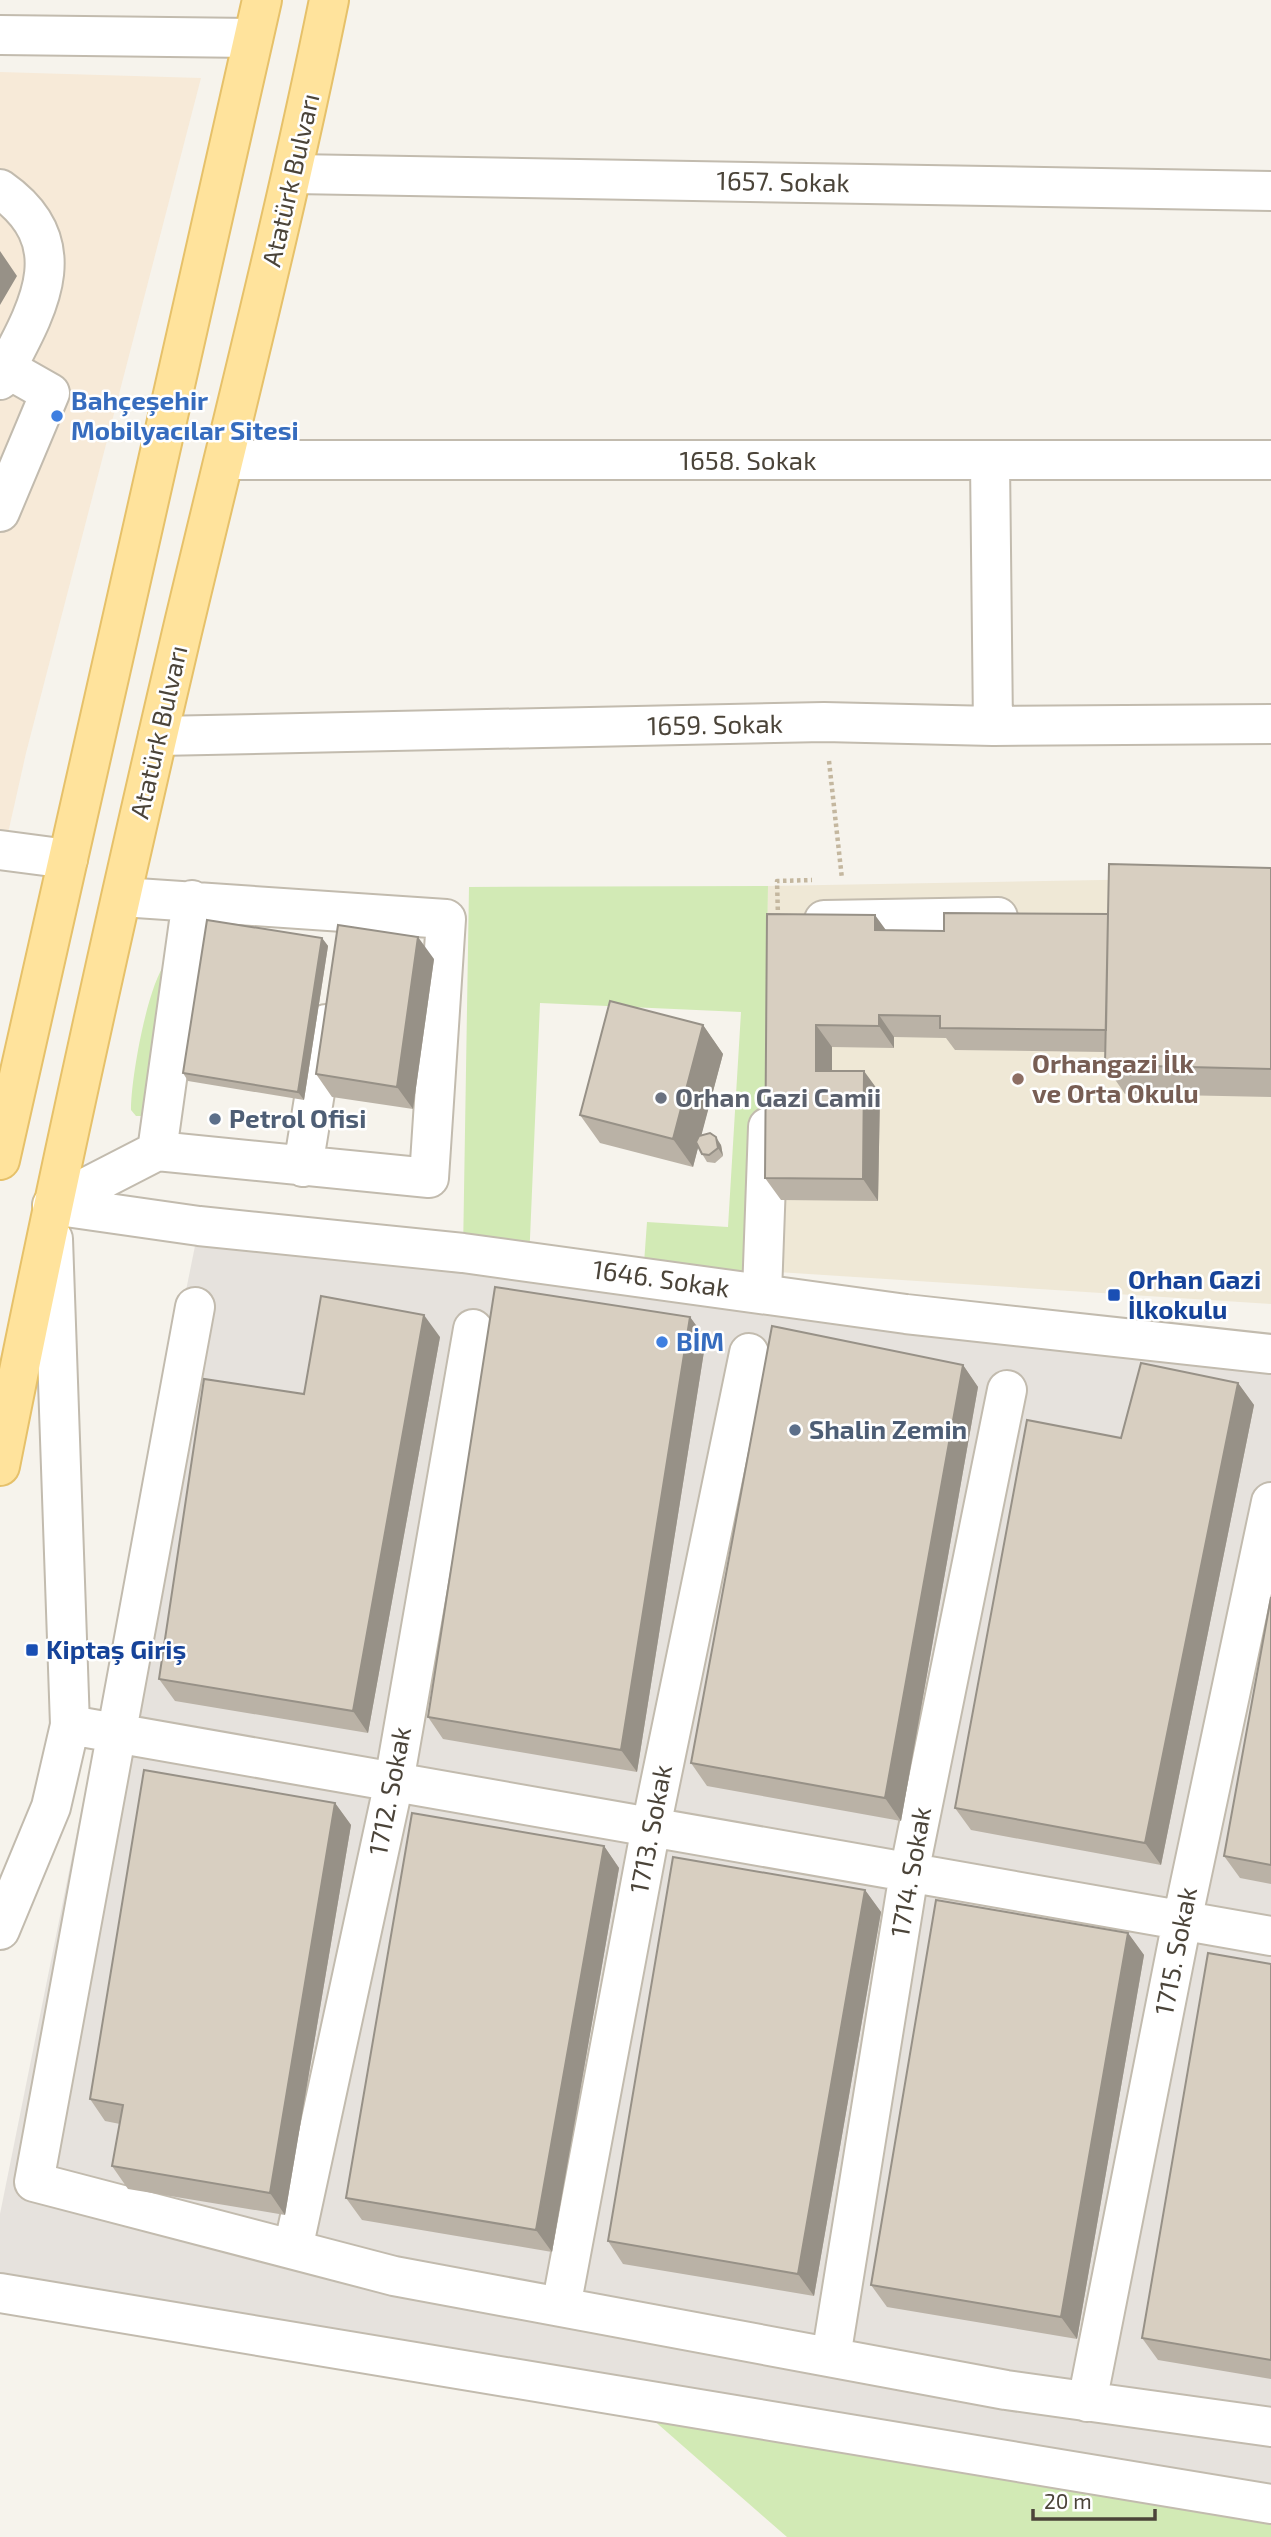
<svg xmlns="http://www.w3.org/2000/svg" width="1271" height="2537" font-family="'Exo 2',sans-serif">
  <style>
    .commercial { fill: #f7ead8 }
    .industrial { fill: #e6e2dd }
    .education { fill: #efe8d6 }
    .green { fill: #d2eab5 }
    .lines { fill: none; stroke-linecap: round; stroke-linejoin: round }
    .minor-casing { stroke: #c2bbae; stroke-width: 42 }
    .major-casing { stroke: #e6c16a; stroke-width: 42 }
    .path { stroke: #c4b79f; stroke-width: 4.5; stroke-dasharray: 3.5 3.5; stroke-linecap: butt }
    .minor { stroke: #fff; stroke-width: 38 }
    .major { stroke: #ffe39c; stroke-width: 38 }
    .wall { fill: #bab2a6 }
    .shaded-wall { fill: #979187 }
    .building { fill: #d8cfc1; stroke: #979187; stroke-width: 2 }
    .shop-dot { fill: #3f7fe0; stroke: #fff; stroke-width: 2.5 }
    .education-dot { fill: #8d6e63; stroke: #fff; stroke-width: 2.5 }
    .worship-dot { fill: #6b7280; stroke: #fff; stroke-width: 2.5 }
    .service-dot { fill: #5c6f8a; stroke: #fff; stroke-width: 2.5 }
    .transit-dot { fill: #1a4fb4; stroke: #fff; stroke-width: 2.5 }
    .labels { text-anchor: middle; stroke-width: 5; stroke-linejoin: round; paint-order: stroke }
    .street-label { font-size: 26px; fill: #4b4439; stroke: #fff }
    .shop-label { font-size: 26px; font-weight: bold; fill: #366cbe; stroke: #fff; text-anchor: start }
    .education-label { font-size: 26px; font-weight: bold; fill: #785e54; stroke: #fff; text-anchor: start }
    .worship-label { font-size: 26px; font-weight: bold; fill: #5b616d; stroke: #fff; text-anchor: start }
    .service-label { font-size: 26px; font-weight: bold; fill: #4e5e75; stroke: #fff; text-anchor: start }
    .transit-label { font-size: 26px; font-weight: bold; fill: #164399; stroke: #fff; text-anchor: start }
  </style>
  <rect width="100%" height="100%" fill="#f6f3ec"/>
  <path class="commercial" d="M0,72L201,78L26,753L0,869Z"/>
  <path class="industrial" d="M199,1226L1271,1354V2514L0,2293V2214Z"/>
  <path class="education" d="M1271,877V1304L762,1271L768,886Z"/>
  <path class="green" d="M768,886L762,1293L643,1277L647,1222L728,1227L741,1012L540,1003L529,1262L463,1253L469,887Z
    M166,962L144,1116H136L131,1110C131,1078 147,987 166,962Z
    M635,2404L1271,2508V2537H787Z"/>
  <g class="lines">
    <g class="minor-casing">
      <path id="minor" d="M0,35L253,38
        M294,174L1271,191
        M0,189C80,245 35,313 0,380
        M225,460H1271
        M990,462L993,726
        M0,512L50,393L6,368
        M158,736L824,722L993,726L1271,724
        M0,850L68,859
        M824,920L998,917
        M157,1151L192,900
        M303,1167L326,1024
        M52,1205L199,1226L463,1253L906,1314L1271,1354
        M52,1205L157,1151L429,1178L446,919L122,897
        M762,1293L768,1127
        M195,1307L34,2182L394,2276L1006,2390L1271,2427
        M70,1725L1271,1936
        M0,1930L51,1807L70,1725L53,1239
        M293,2249L394,1782L473,1329
        M0,2293L1271,2504
        M561,2307L651,1827L749,1353
        M831,2357L909,1873L1007,1390
        M1087,2402L1182,1921L1271,1502"/>
    </g>
    <g class="major-casing">
      <path id="major" d="M0,1160L262,0
        M0,1466C55,1187 117,909 182,632C232,422 286,212 329,0"/>
    </g>
    <path class="path" d="M829,761L842,879
      M778,917L777,881L812,880"/>
    <use href="#minor" class="minor"/>
    <use href="#major" class="major"/>
  </g>
  <path class="wall" d="M1271,868V1097L1125,1094L1105,1065V1052L955,1050L946,1038L894,1037V1048L832,1047V1071L880,1093L878,1201L781,1200L765,1178L767,914L886,931H944L1108,914Z
    M322,938L328,946L304,1100L188,1081L183,1073Z
    M434,959L413,1109L332,1097L316,1074Z
    M703,1025L723,1054L701,1135L721,1145L723,1156L715,1163L707,1162L698,1147L693,1167L600,1143L580,1115Z
    M690,1317L706,1339L637,1772L443,1739L428,1717Z
    M440,1337L368,1733L175,1701L159,1679L304,1394Z
    M963,1365L978,1387L901,1821L707,1786L691,1763Z
    M1238,1383L1254,1405L1161,1865L971,1830L955,1808L1121,1438Z
    M1271,1597V1884L1240,1878L1224,1856Z
    M335,1803L351,1825L285,2215L128,2189L112,2166L120,2124L105,2121L90,2099Z
    M604,1846L619,1868L552,2252L362,2220L346,2198Z
    M865,1890L881,1912L814,2296L623,2264L608,2241Z
    M1128,1933L1144,1955L1077,2339L887,2307L871,2285Z
    M1271,1964V2379L1158,2360L1142,2338Z"/>
  <path class="shaded-wall" d="M0,251L17,276L0,305Z
    M875,915L891,937L875,930Z
    M418,937L434,959L413,1109L397,1087Z
    M322,938L328,946L304,1100L298,1092Z
    M879,1015L894,1037V1048L879,1026Z
    M703,1025L723,1054L693,1167L673,1139Z
    M816,1025L832,1047V1093L816,1071Z
    M864,1071L880,1093L878,1201L863,1179Z
    M716,1137L721,1145L723,1156L718,1148Z
    M424,1315L440,1337L368,1733L353,1711Z
    M690,1317L706,1339L637,1772L621,1750Z
    M963,1365L978,1387L901,1821L885,1798Z
    M1238,1383L1254,1405L1161,1865L1145,1843Z
    M335,1803L351,1825L285,2215L270,2193Z
    M604,1846L619,1868L552,2252L536,2230Z
    M865,1890L881,1912L814,2296L798,2274Z
    M1128,1933L1144,1955L1077,2339L1061,2317Z"/>
  <path class="building" d="M1109,864L1271,868V1069L1105,1065Z
    M944,913L1108,914L1106,1030L940,1028V1016L879,1015V1026L816,1025V1071H864L863,1179L765,1178L767,914L875,915V930L944,931Z
    M207,920L322,938L298,1092L183,1073Z
    M338,925L418,937L397,1087L316,1074Z
    M610,1001L703,1025L673,1139L580,1115Z
    M710,1133L716,1137L718,1148L709,1155L702,1154L696,1142L699,1136Z
    M495,1287L690,1317L621,1750L428,1717Z
    M321,1296L424,1315L353,1711L159,1679L204,1379L304,1394Z
    M772,1326L963,1365L885,1798L691,1763Z
    M1141,1363L1238,1383L1145,1843L955,1808L1027,1420L1121,1438Z
    M1271,1597V1865L1224,1856Z
    M144,1770L335,1803L270,2193L112,2166L123,2105L90,2099Z
    M412,1813L604,1846L536,2230L346,2198Z
    M673,1857L865,1890L798,2274L608,2241Z
    M936,1900L1128,1933L1061,2317L871,2285Z
    M1208,1953L1271,1964V2360L1142,2338Z"/>
  <g class="shop-dot">
    <circle cx="57" cy="416" r="7"/>
    <circle cx="662" cy="1342" r="7"/>
  </g>
  <circle class="education-dot" cx="1018" cy="1079" r="7"/>
  <circle class="worship-dot" cx="661" cy="1098" r="7"/>
  <g class="service-dot">
    <circle cx="215" cy="1119" r="7"/>
    <circle cx="795" cy="1430" r="7"/>
  </g>
  <g class="transit-dot">
    <rect x="1107" y="1288" width="14" height="14" rx="3.5"/>
    <rect x="25" y="1643" width="14" height="14" rx="3.5"/>
  </g>
  <g class="labels">
    <g class="street-label">
      <text transform="translate(291 180) rotate(-77)" y="9">Atatürk Bulvarı</text>
      <text transform="translate(783 182) rotate(1)" y="9">1657. Sokak</text>
      <text x="748" y="470">1658. Sokak</text>
      <text transform="translate(715 725) rotate(-1)" y="9">1659. Sokak</text>
      <text transform="translate(159 732) rotate(-77)" y="9">Atatürk Bulvarı</text>
      <text transform="translate(661 1279) rotate(8)" y="9">1646. Sokak</text>
      <text transform="translate(390 1791) rotate(-79)" y="9">1712. Sokak</text>
      <text transform="translate(651 1829) rotate(-79)" y="9">1713. Sokak</text>
      <text transform="translate(911 1872) rotate(-80)" y="9">1714. Sokak</text>
      <text transform="translate(1176 1951) rotate(-79)" y="9">1715. Sokak</text>
    </g>
    <g class="shop-label">
      <text x="71" y="410">Bahçeşehir<tspan x="71" dy="30">Mobilyacılar Sitesi</tspan></text>
      <text x="676" y="1351">BİM</text>
    </g>
    <g class="education-label">
      <text x="1032" y="1073">Orhangazi İlk<tspan x="1032" dy="30">ve Orta Okulu</tspan></text>
    </g>
    <g class="worship-label">
      <text x="675" y="1107">Orhan Gazi Camii</text>
    </g>
    <g class="service-label">
      <text x="229" y="1128">Petrol Ofisi</text>
      <text x="809" y="1439">Shalin Zemin</text>
    </g>
    <g class="transit-label">
      <text x="1128" y="1289">Orhan Gazi<tspan x="1128" dy="30">İlkokulu</tspan></text>
      <text x="46" y="1659">Kiptaş Giriş</text>
    </g>
  </g>
  <path d="M1033 2509v10h122v-10" fill="none" stroke="#4b4439" stroke-width="3.5"/>
  <text x="1044" y="2509" font-size="21" fill="#4b4439" stroke="#ffffff" stroke-width="5" paint-order="stroke">20 m</text>
</svg>
